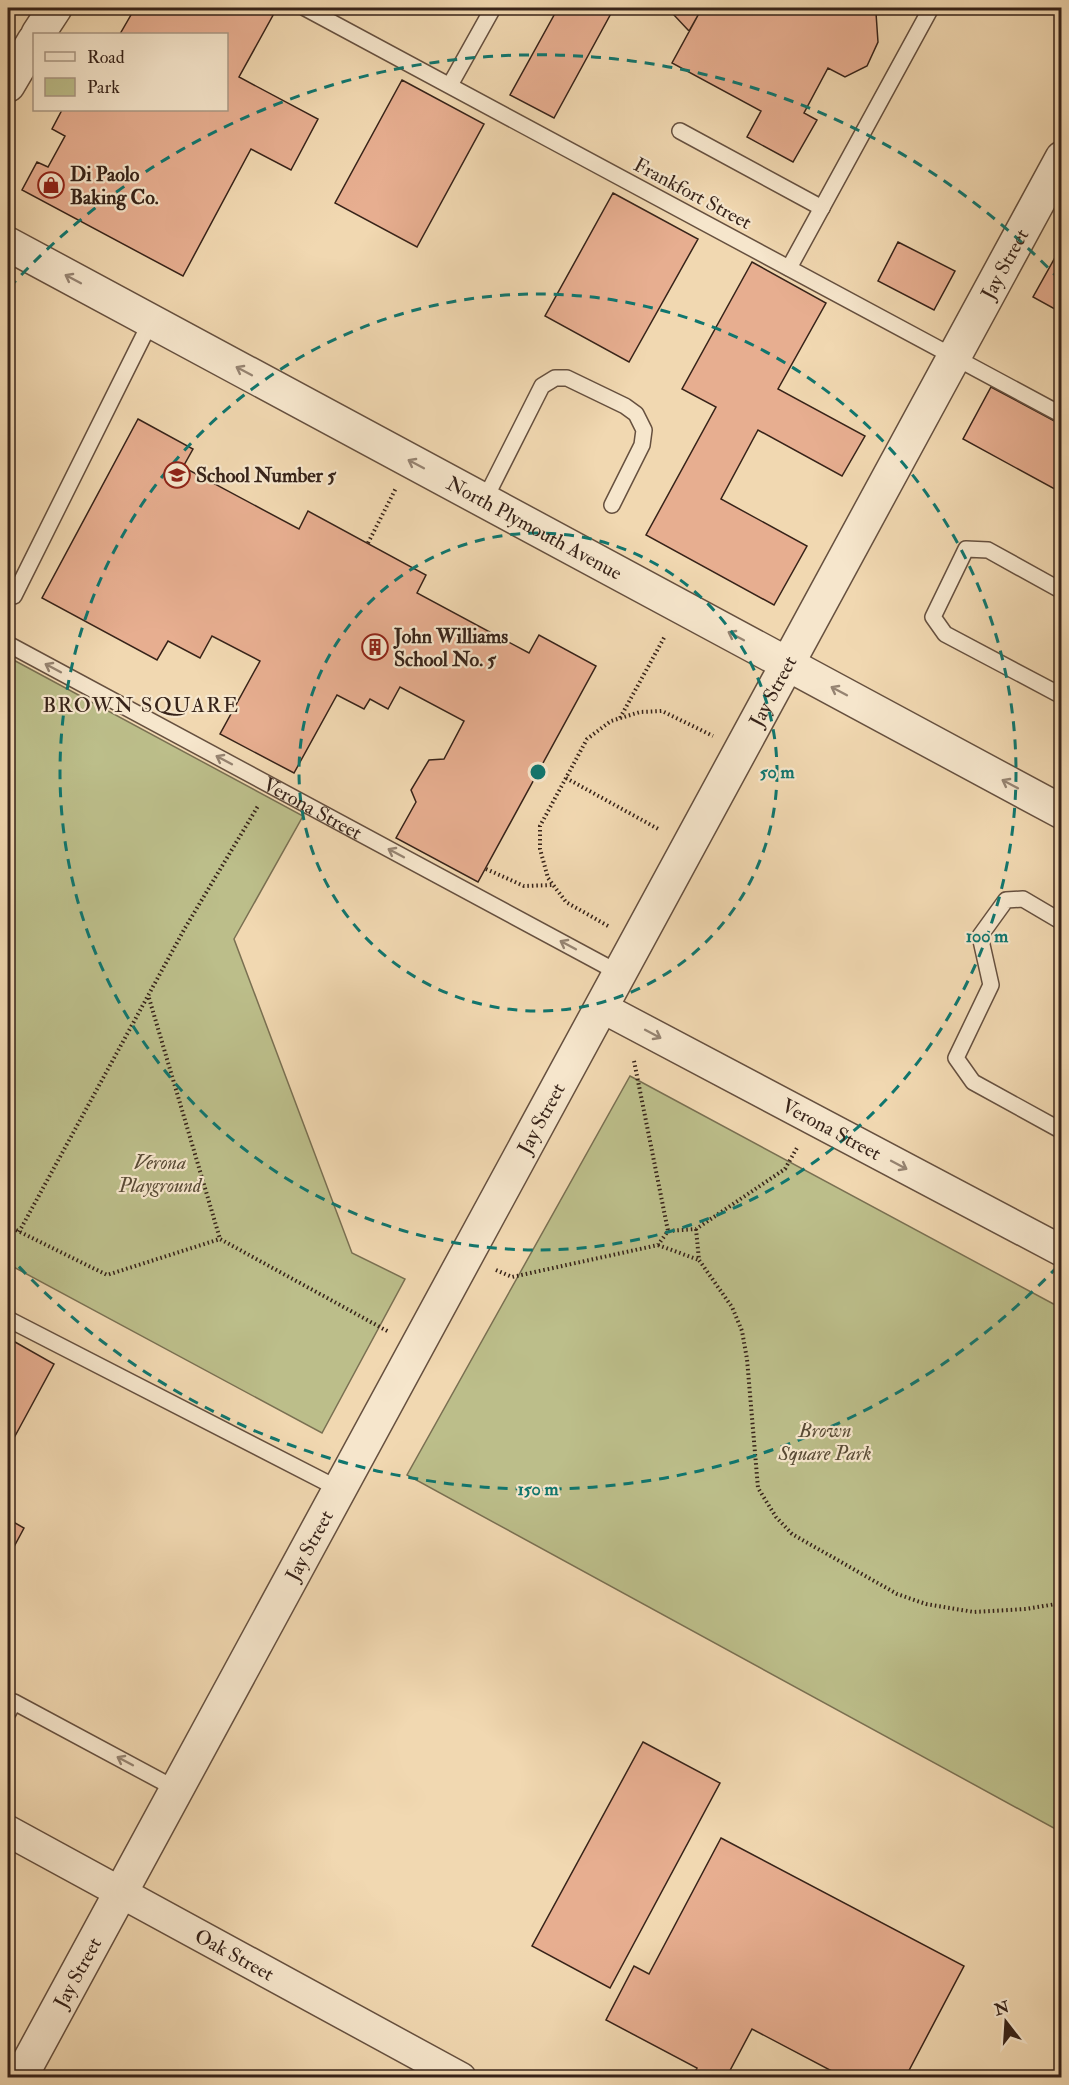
<svg xmlns="http://www.w3.org/2000/svg" width="1069" height="2085" font-family="'IM FELL Double Pica',serif">
  <style>
    .green { fill: #bcbe8a; stroke: #7a7052; stroke-width: 1.5 }
    .building { fill: #e7ae90; stroke: #372319; stroke-width: 1.5 }
    .lines { fill: none; stroke-linecap: round; stroke-linejoin: round }
    .service-casing { stroke: #66503f; stroke-width: 18 }
    .minor-casing { stroke: #66503f; stroke-width: 33 }
    .tertiary-casing { stroke: #66503f; stroke-width: 36 }
    .path { stroke: #372319; stroke-width: 4; stroke-dasharray: 1.5 3; stroke-linecap: butt }
    .service { stroke: #f6e6cc; stroke-width: 15 }
    .minor { stroke: #f6e6cc; stroke-width: 30 }
    .tertiary { stroke: #f6e6cc; stroke-width: 33 }
    .oneway { stroke: #968472 }
    .ring { fill: none; stroke: #0f766e; stroke-width: 3; stroke-dasharray: 10 8 }
    .labels { text-anchor: middle; stroke-width: 4.5; stroke-linejoin: round; paint-order: stroke }
    .poi-label { font-size: 20px; font-weight: bold; fill: #372319; stroke: #f6e6cc; text-anchor: start }
    .street-label { font-size: 20px; fill: #372319; stroke: #f6e6cc }
    .park-label { font-size: 20px; font-style: italic; fill: #584a35; stroke: #f6e6cc }
    .neighbourhood-label { font-size: 21px; letter-spacing: 1.5px; fill: #372319; stroke: #f6e6cc }
    .centre { fill: #0f766e; stroke: #f6e6cc; stroke-width: 3 }
    .ring-label { font-size: 18px; text-anchor: middle; font-weight: bold; fill: #0f766e; stroke: #f6e6cc; stroke-width: 4.5; stroke-linejoin: round; paint-order: stroke }
  </style>
  <rect width="100%" height="100%" fill="#f1d8b1"/>
  <filter id="stains"><feTurbulence type="fractalNoise" baseFrequency=".00333" numOctaves="4"/><feColorMatrix values="0 0 0 0 .2 0 0 0 0 .09 0 0 0 0 .02 0 0 0 .5 -.17"/></filter>
  <radialGradient id="worn" r=".72"><stop offset=".6" stop-color="#630" stop-opacity="0"/><stop offset="1" stop-color="#630" stop-opacity=".3"/></radialGradient>
  <path class="green" d="M8,657L303,816L234,939L352,1253L405,1279L322,1433L8,1264Z
    M630,1076L1061,1308V1832L407,1475Z"/>
  <path class="building" d="M135,8H277L239,77L318,119L291,170L251,149L183,276L22,190L37,162L48,167L65,136L52,129L62,110H226V34H120Z
    M558,8H614L554,118L510,95Z
    M677,8H702L689,31L673,14Z
    M702,8H865L876,13L878,42L867,66L845,77L828,68L804,113L817,120L793,162L747,137L761,111L672,63Z
    M402,80L484,124L417,247L335,203Z
    M613,193L698,239L629,362L545,316Z
    M898,242L955,271L934,310L878,281Z
    M1062,245V313L1033,297Z
    M752,262L826,303L778,389L865,436L842,476L758,430L721,499L807,546L774,605L646,535L716,407L682,389Z
    M991,387L1062,425V493L963,439Z
    M138,419L193,449L183,467L299,529L308,511L426,575L417,593L529,653L539,635L596,666L478,882L396,838L416,802L411,790L429,760L444,759L464,721L400,687L388,709L370,699L364,709L337,695L294,773L220,734L260,661L212,636L200,658L168,641L157,660L42,598Z
    M8,1338L54,1364L8,1449Z
    M8,1519L24,1528L8,1558Z
    M643,1742L720,1783L610,1988L532,1946Z
    M721,1838L964,1966L905,2078H845L752,2029L726,2078H692L697,2068L606,2020L634,1966L649,1974Z"/>
  <g class="lines">
    <g class="service-casing">
      <g id="service">
        <path d="M305,8L1062,415"/>
        <path d="M450,85L493,8"/>
        <path d="M680,131L822,208"/>
        <path d="M789,268L931,8"/>
        <path d="M484,501L542,386L555,378H567L625,406L636,414L644,430L642,445L612,505"/>
        <path d="M1062,591L988,550L966,549L933,617L945,634L1062,696"/>
        <path d="M8,593L14,596L151,321"/>
        <path id="s1" d="M8,644L619,973"/>
        <path d="M1062,922L1023,899L1006,900L980,936L991,985L956,1058L973,1082L1062,1131"/>
        <path d="M8,1319L339,1489"/>
        <path d="M8,1713L14,1702L176,1789"/>
      </g>
    </g>
    <g class="minor-casing">
      <g id="minor">
        <path id="s2" d="M601,1007L1062,1251"/>
        <path id="s3" d="M8,1831L461,2078"/>
      </g>
    </g>
    <g class="tertiary-casing">
      <g id="tertiary">
        <path d="M38,34L55,8"/>
        <path d="M8,85L34,41"/>
        <path id="s4" d="M8,244L1062,812"/>
        <path id="s5" d="M20,2078L1062,158"/>
      </g>
    </g>
    <path class="path" d="M368,543L396,488
      M620,718L665,636
      M566,778L660,830
      M486,869L524,886L553,885
      M608,926L566,902L548,878L540,849V826L587,739L611,721L640,712L662,711L713,736
      M149,998L220,1239
      M634,1061L668,1231
      M8,1226L107,1275L220,1239L389,1332
      M696,1229L699,1260L732,1307L742,1331L747,1359L758,1488L776,1517L792,1534L897,1594L926,1604L974,1612L1026,1609L1062,1603
      M19,1232L185,928L258,806
      M658,1245L699,1260
      M496,1270L512,1277L658,1245L668,1231L696,1229L785,1169L798,1146"/>
    <use href="#service" class="service"/>
    <use href="#minor" class="minor"/>
    <use href="#tertiary" class="tertiary"/>
  </g>
  <defs><path id="oneway-shaft" d="M-6 0H5M1.5-3L5.5 0L1.5 3" fill="none" stroke-width="1.6" stroke-linecap="round" stroke-linejoin="round" transform="scale(1.5)"/></defs>
  <g class="oneway">
    <use href="#oneway-shaft" transform="translate(73 279) rotate(-152)"/>
    <use href="#oneway-shaft" transform="translate(244 371) rotate(-152)"/>
    <use href="#oneway-shaft" transform="translate(416 464) rotate(-152)"/>
    <use href="#oneway-shaft" transform="translate(736 636) rotate(-152)"/>
    <use href="#oneway-shaft" transform="translate(53 668) rotate(-152)"/>
    <use href="#oneway-shaft" transform="translate(839 691) rotate(-152)"/>
    <use href="#oneway-shaft" transform="translate(224 760) rotate(-152)"/>
    <use href="#oneway-shaft" transform="translate(1010 784) rotate(-152)"/>
    <use href="#oneway-shaft" transform="translate(396 853) rotate(-152)"/>
    <use href="#oneway-shaft" transform="translate(568 945) rotate(-152)"/>
    <use href="#oneway-shaft" transform="translate(653 1034) rotate(28)"/>
    <use href="#oneway-shaft" transform="translate(899 1165) rotate(28)"/>
    <use href="#oneway-shaft" transform="translate(125 1761) rotate(-152)"/>
  </g>
  <g class="ring">
    <circle cx="538" cy="772" r="239"/>
    <circle cx="538" cy="772" r="478"/>
    <path d="M1058 1266A717 717 0 0 1 9 1256M9 288A717 717 0 0 1 1058 278"/>
  </g>
  <defs>
    <g id="shop-ring" transform="scale(1.35)"><circle r="9.5" fill="#f6e6cc" stroke="#8f2418" stroke-width="1.5"/><path d="M-5-2.5h2.3a2.7 3.5 0 0 1 5.4 0H5L5.5 6h-11ZM-1.5-2.5h3a1.5 2.3 0 0 0-3 0Z" fill="#8f2418"/></g>
    <g id="school-ring" transform="scale(1.35)"><circle r="9.5" fill="#f6e6cc" stroke="#8f2418" stroke-width="1.5"/><path d="M0-5L7-2L0 1L-7-2ZM-4 1L0 2.5L4 1V4Q0 6-4 4Z" fill="#8f2418"/></g>
    <g id="building-ring" transform="scale(1.35)"><circle r="9.5" fill="#f6e6cc" stroke="#8f2418" stroke-width="1.5"/><path d="M-4-6H4V6H1V3H-1V6H-4ZM-2.5-4.3h1.7v1.8h-1.7ZM.8-4.3h1.7v1.8H.8ZM-2.5-1h1.7V.8h-1.7ZM.8-1h1.7V.8H.8Z" fill="#8f2418"/></g>
  </defs>
  <g fill-rule="evenodd">
    <use href="#shop-ring" x="51" y="185"/>
    <use href="#school-ring" x="177" y="475"/>
    <use href="#building-ring" x="375" y="647"/>
  </g>
  <g class="labels">
    <g class="poi-label">
      <text x="70" y="181">Di Paolo<tspan x="70" dy="23">Baking Co.</tspan></text>
      <text x="196" y="482">School Number 5</text>
      <text x="394" y="643">John Williams<tspan x="394" dy="23">School No. 5</tspan></text>
    </g>
    <g class="street-label">
      <text transform="translate(693 193) rotate(28)" y="7">Frankfort Street</text>
      <text dy="7" stroke="none"><textPath href="#s5" startOffset="2064">Jay Street</textPath></text>
      <text dy="7" stroke="none"><textPath href="#s4" startOffset="598">North Plymouth Avenue</textPath></text>
      <text dy="7" stroke="none"><textPath href="#s5" startOffset="1578">Jay Street</textPath></text>
      <text dy="7" stroke="none"><textPath href="#s1" startOffset="346">Verona Street</textPath></text>
      <text dy="7" stroke="none"><textPath href="#s5" startOffset="1092">Jay Street</textPath></text>
      <text dy="7" stroke="none"><textPath href="#s2" startOffset="261">Verona Street</textPath></text>
      <text dy="7" stroke="none"><textPath href="#s5" startOffset="606">Jay Street</textPath></text>
      <text dy="7" stroke="none"><textPath href="#s3" startOffset="258">Oak Street</textPath></text>
      <text dy="7" stroke="none"><textPath href="#s5" startOffset="120">Jay Street</textPath></text>
    </g>
    <g class="park-label">
      <text x="160" y="1169">Verona<tspan x="160" dy="23">Playground</tspan></text>
      <text x="825" y="1437">Brown<tspan x="825" dy="23">Square Park</tspan></text>
    </g>
    <g class="neighbourhood-label">
      <text x="141" y="712">BROWN SQUARE</text>
    </g>
  </g>
  <circle cx="538" cy="772" r="9" class="centre"/>
  <g class="ring-label">
    <text x="777" y="778">50 m</text>
    <text x="987" y="942">100 m</text>
    <text x="538" y="1495">150 m</text>
  </g>
  <rect width="1069" height="2085" fill="none" stroke="#f1d8b1" stroke-width="30"/>
  <rect x="9" y="9" width="1051" height="2067" fill="none" stroke="#372319" stroke-width="3"/>
  <rect x="15" y="15" width="1039" height="2055" fill="none" stroke="#372319" stroke-width="1.5"/>
  <rect x="33" y="33" width="195" height="78" fill="#f6e6cc" stroke="#aa9884" stroke-width="1.5"/>
  <rect x="45" y="52" width="30" height="9" fill="#f6e6cc" stroke="#aa9884" stroke-width="1.5"/>
  <text x="87" y="63" font-size="18" fill="#372319">Road</text>
  <rect x="45" y="78" width="30" height="18" fill="#bcbe8a" stroke="#aa9884" stroke-width="1.5"/>
  <text x="87" y="93" font-size="18" fill="#372319">Park</text>
  <g transform="translate(1006 2022) rotate(343)" stroke="#f6e6cc" stroke-width="4.5" paint-order="stroke">
  <path d="M0-4.5L10 22L0 15L-10 22Z" fill="#372319"/>
  <text y="-9" font-size="16" font-weight="bold" text-anchor="middle" fill="#372319">N</text>
  </g>
  <rect width="100%" height="100%" filter="url(#stains)"/>
  <rect width="100%" height="100%" fill="url(#worn)"/>
</svg>
